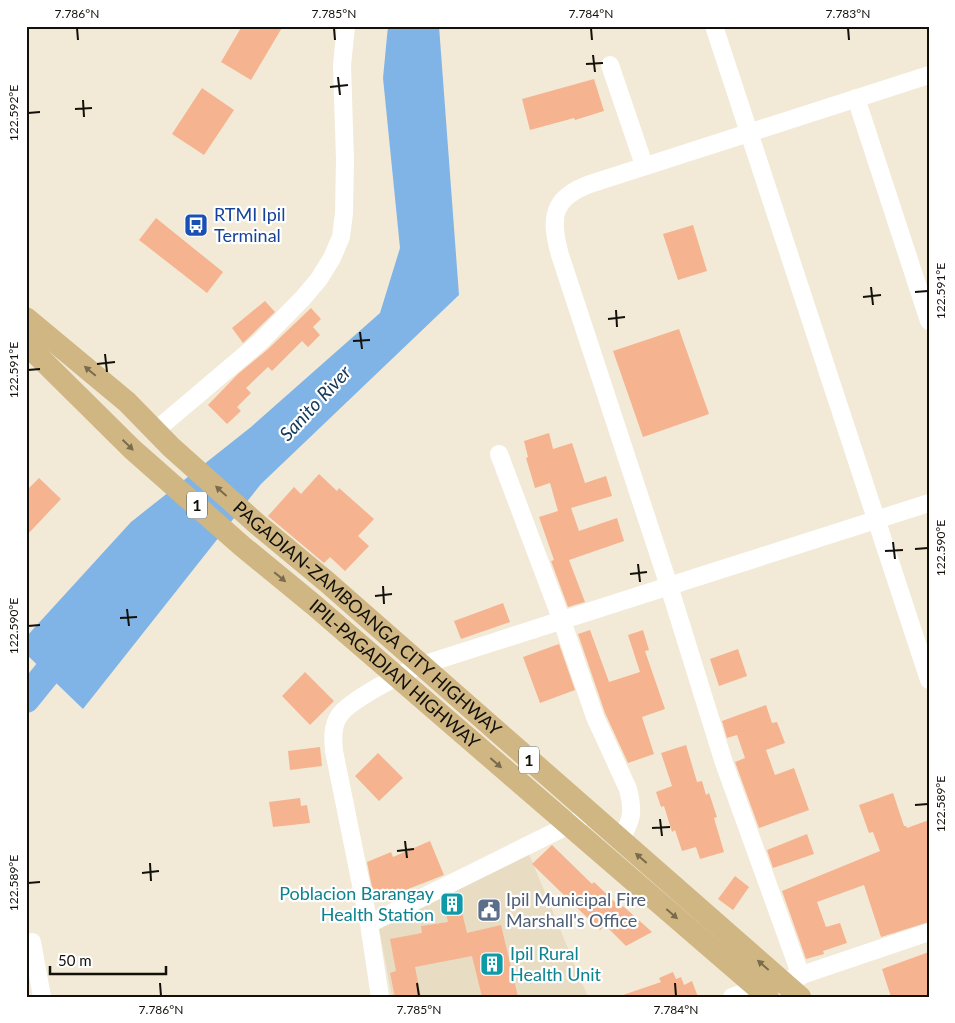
<svg xmlns="http://www.w3.org/2000/svg" width="955" height="1023" font-family="Lato,sans-serif">
  <style>
    .built { fill: #e8dcc3 }
    .water { fill: #80b4e6 }
    .lines { fill: none; stroke-linecap: round; stroke-linejoin: round }
    .river { stroke: #80b4e6; stroke-width: 28 }
    .building { fill: #f5b390 }
    .minor { stroke: #fff; stroke-width: 18 }
    .major { stroke: #cfb683; stroke-width: 22 }
    .oneway { fill: #7a6b4c }
    .ticks { fill: none; stroke: #121009; stroke-width: 2 }
    .labels { text-anchor: middle; stroke-width: 4.5; stroke-linejoin: round; paint-order: stroke }
    .shield { fill: #fff; stroke: #595853; stroke-width: 1 }
    .shield-label { font-size: 16px; font-weight: bold; fill: #121009 }
    .transit-label { font-size: 18px; fill: #164399; stroke: #fff; text-anchor: start }
    .street-label { font-size: 18px; fill: #121009; stroke: #fff }
    .culture-label { font-size: 18px; fill: #0d838f; stroke: #fff; text-anchor: end }
    .service-label { font-size: 18px; fill: #4e5e75; stroke: #fff; text-anchor: start }
    .water-label { font-size: 19px; font-style: italic; fill: #13395a; stroke: #fff }
    .neatline { fill: none; stroke: #121009; stroke-width: 2 }
    .ticks-label { font-size: 12px; text-anchor: middle; fill: #121009 }
  </style>
  <rect width="100%" height="100%" fill="#f2ead7"/>
  <path class="built" d="M529,854L588,997H392L378,923Z"/>
  <path class="water" d="M388,26H439L459,295L261,484L83,709L26,654V637L131,522L251,427L380,313L400,248L383,78Z"/>
  <g class="lines">
    <path class="river" d="M26,699L47,673L73,647"/>
  </g>
  <path class="building" d="M242,26H283L251,80L221,62Z
    M594,79L604,111L575,120L574,118L530,130L522,99Z
    M202,88L234,110L204,155L172,134Z
    M156,218L223,272L207,293L139,240Z
    M693,225L707,271L678,280L663,234Z
    M265,301L275,312L243,343L232,328Z
    M311,308L321,319L313,327L320,335L308,347L302,341L272,371L268,367L246,388L251,393L237,407L241,411L227,424L208,405L238,374L267,350Z
    M679,329L709,414L643,437L613,351Z
    M549,433L553,449L572,443L585,483L606,476L612,496L571,508L579,531L617,518L624,541L569,560L585,602L568,607L551,561L554,560L539,517L558,511L550,483L535,488L526,458L528,457L524,441Z
    M319,474L337,491L339,488L374,519L358,536L369,546L345,571L330,557L324,563L268,516L294,487L301,494Z
    M39,478L61,499L26,536V491Z
    M503,603L510,622L461,639L454,621Z
    M590,630L609,682L640,672L628,635L643,630L649,650L645,651L665,709L642,717L654,754L628,763L605,713L578,634Z
    M559,644L575,690L540,703L523,657Z
    M738,649L747,676L719,686L710,659Z
    M305,672L334,701L310,725L282,696Z
    M766,705L772,723L777,722L785,743L766,750L775,775L794,768L809,810L759,828L735,762L745,758L737,735L727,738L722,721Z
    M686,745L697,782L702,781L706,795L709,793L717,817L714,818L724,852L700,859L696,847L682,851L675,830L672,832L664,806L661,807L656,792L672,786L661,753Z
    M320,747L322,766L290,770L288,751Z
    M378,753L403,778L379,801L355,776Z
    M893,793L904,826H906L907,828L929,820V922L881,937L864,885L817,902L826,927L840,923L847,943L823,951L824,954L806,959L782,891L880,851L873,832L869,833L859,805Z
    M300,798L301,806L307,805L310,823L273,827L269,802Z
    M807,834L814,854L773,868L767,850Z
    M430,841L444,875L375,902L367,862L391,852L393,857Z
    M552,845L592,884L594,882L621,908L623,906L652,932L626,946L605,925L600,930L532,864Z
    M735,876L749,887L733,910L718,899Z
    M457,892L467,933L501,925L518,997H482L472,956L415,967L421,997H395L390,973L396,971L390,939L422,933L421,926L448,922L443,899Z
    M929,952V997H891L882,969Z
    M673,972L676,979L681,977L684,985L692,981L698,997H624L623,995L661,982L659,978Z"/>
  <g class="lines">
    <path class="minor" d="M714,26L929,680
      M610,65L644,165
      M856,98L929,321
      M155,431L260,342L303,298L319,279L332,258L341,237L344,213L345,160L342,65L346,26
      M499,454L562,621L595,717L628,789C634,813 632,819 620,841
      M369,924L579,820
      M32,942L42,997
      M801,976L724,763L669,586L560,255C550,219 551,198 590,184L929,75
      M790,979L929,932
      M380,997L369,924L334,751C333,739 332,727 339,716C348,701 404,672 422,665L929,503
      M732,997L757,988"/>
    <g class="major">
      <path id="s1" d="M26,318L127,402L171,447L257,524L327,582L800,997"/>
      <path id="s2" d="M26,344L132,449L242,546L314,605L768,997"/>
    </g>
  </g>
  <defs><path id="oneway-solid" d="M-6-.8H1V-3.2L6.5 0L1 3.2V.8H-6Z" transform="scale(1.25)"/></defs>
  <g class="oneway">
    <use href="#oneway-solid" transform="translate(90 371) rotate(-140)"/>
    <use href="#oneway-solid" transform="translate(128 445) rotate(44)"/>
    <use href="#oneway-solid" transform="translate(221 491) rotate(-138)"/>
    <use href="#oneway-solid" transform="translate(280 577) rotate(40)"/>
    <use href="#oneway-solid" transform="translate(496 763) rotate(41)"/>
    <use href="#oneway-solid" transform="translate(641 858) rotate(-139)"/>
    <use href="#oneway-solid" transform="translate(672 914) rotate(41)"/>
    <use href="#oneway-solid" transform="translate(763 965) rotate(-139)"/>
  </g>
  <path class="ticks" d="M77,28L78,40M334,28L335,40M591,28L592,40M848,28L849,40M593,55L595,72M586,64L603,63M338,77L340,95M330,87L348,85M83,100L84,117M75,109L92,108M28,113L40,112M871,287L873,305M915,292L928,291M863,297L881,295M616,310L617,327M608,319L625,317M360,332L362,349M353,341L370,340M105,354L107,372M97,364L115,362M28,370L40,369M893,542L895,559M915,549L928,548M885,551L903,550M638,564L640,582M630,574L647,572M383,586L384,604M375,596L392,594M127,609L129,626M120,618L137,617M28,626L40,625M915,805L928,804M660,819L662,836M652,828L670,827M405,841L407,858M397,851L414,849M150,863L151,881M142,873L159,871M28,883L40,882M160,983L161,996M417,983L419,996M675,983L676,996"/>
  <defs>
    <g id="bus-square" transform="scale(1.25)"><rect x="-9" y="-9" width="18" height="18" rx="4" fill="#1a4fb4" stroke="#fff"/><path d="M-5-6H5V4H4V6H2V4H-2V6H-4V4H-5ZM-3.5-4V0h7V-4ZM-3.5 1.2v1.5H-2V1.2ZM2 1.2v1.5H3.5V1.2Z" fill="#fff"/></g>
    <g id="building-square" transform="scale(1.25)"><rect x="-9" y="-9" width="18" height="18" rx="4" fill="#0f9aa8" stroke="#fff"/><path d="M-4-6H4V6H1V3H-1V6H-4ZM-2.5-4.3h1.7v1.8h-1.7ZM.8-4.3h1.7v1.8H.8ZM-2.5-1h1.7V.8h-1.7ZM.8-1h1.7V.8H.8Z" fill="#fff"/></g>
    <g id="civic-square" transform="scale(1.25)"><rect x="-9" y="-9" width="18" height="18" rx="4" fill="#5c6f8a" stroke="#fff"/><path d="M-.6-6.5H3V-4.5H.6V-3L4-1V1h2V6H-6V1h2V-1L-.6-3ZM-1.2 2.5V6h2.4V2.5Z" fill="#fff"/></g>
  </defs>
  <g fill-rule="evenodd">
    <use href="#bus-square" x="196" y="225"/>
    <use href="#building-square" x="452" y="904"/>
    <use href="#civic-square" x="489" y="910"/>
    <use href="#building-square" x="492" y="964"/>
  </g>
  <g class="labels">
    <g class="shield">
      <rect x="187" y="491.5" width="20" height="27" rx="4"/>
      <rect x="519" y="746.5" width="20" height="27" rx="4"/>
    </g>
    <g class="shield-label">
      <text x="197" y="511">1</text>
      <text x="529" y="766">1</text>
    </g>
    <g class="transit-label">
      <text x="214" y="221">RTMI Ipil<tspan x="214" dy="21">Terminal</tspan></text>
    </g>
    <g class="street-label">
      <text dy="6" stroke="none"><textPath href="#s1" startOffset="455">PAGADIAN-ZAMBOANGA CITY HIGHWAY</textPath></text>
      <text dy="6" stroke="none"><textPath href="#s2" startOffset="495">IPIL-PAGADIAN HIGHWAY</textPath></text>
    </g>
    <g class="culture-label">
      <text x="434" y="900">Poblacion Barangay<tspan x="434" dy="21">Health Station</tspan></text>
      <text x="510" y="960" text-anchor="start">Ipil Rural<tspan x="510" dy="21">Health Unit</tspan></text>
    </g>
    <g class="service-label">
      <text x="506" y="906">Ipil Municipal Fire<tspan x="506" dy="21">Marshall's Office</tspan></text>
    </g>
    <g class="water-label">
      <text transform="translate(315 403) rotate(-47)" y="7">Sanito River</text>
    </g>
  </g>
  <rect width="955" height="1023" fill="none" stroke="#ffffff" stroke-width="55"/>
  <path d="M50 966v8h116v-8" fill="none" stroke="#121009" stroke-width="2.5"/>
  <text x="58" y="966" font-size="15" fill="#121009" stroke="#ffffff" stroke-width="4" paint-order="stroke">50 m</text>
  <rect x="28" y="28" width="900" height="968" class="neatline"/>
  <g class="ticks-label">
    <text x="77" y="18">7.786°N</text>
    <text x="334" y="18">7.785°N</text>
    <text x="591" y="18">7.784°N</text>
    <text x="848" y="18">7.783°N</text>
    <text transform="translate(14 113) rotate(-90)" y="4">122.592°E</text>
    <text transform="translate(941 291) rotate(-90)" y="4">122.591°E</text>
    <text transform="translate(14 370) rotate(-90)" y="4">122.591°E</text>
    <text transform="translate(941 548) rotate(-90)" y="4">122.590°E</text>
    <text transform="translate(14 626) rotate(-90)" y="4">122.590°E</text>
    <text transform="translate(941 804) rotate(-90)" y="4">122.589°E</text>
    <text transform="translate(14 883) rotate(-90)" y="4">122.589°E</text>
    <text x="161" y="1014">7.786°N</text>
    <text x="419" y="1014">7.785°N</text>
    <text x="676" y="1014">7.784°N</text>
  </g>
</svg>
